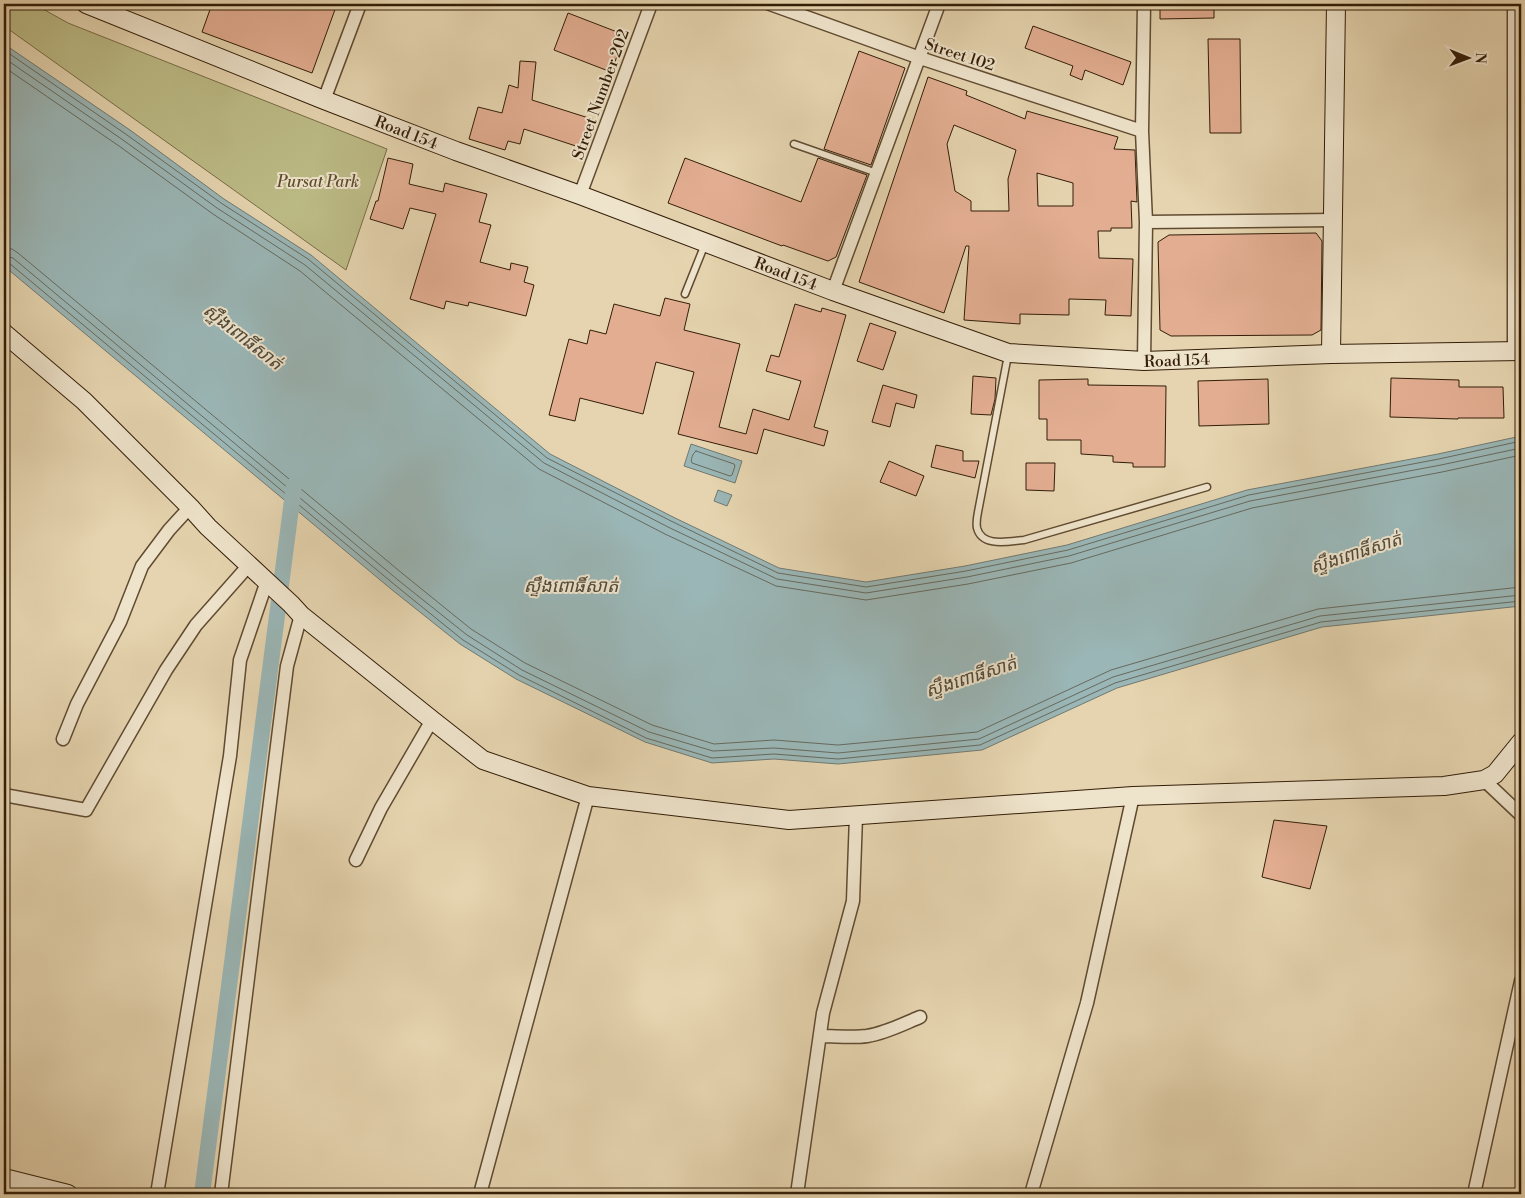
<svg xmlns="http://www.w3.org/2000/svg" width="1525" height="1198" font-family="'Libre Bodoni','Noto Sans Khmer',serif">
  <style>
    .green { fill: #bcbb86; stroke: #786c46 }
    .water { fill: #9ab6b6; stroke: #717970 }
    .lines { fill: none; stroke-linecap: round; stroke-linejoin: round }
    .shore { stroke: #666a5e; stroke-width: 1 }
    .canal { stroke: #9ab6b6; stroke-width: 16 }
    .building { fill: #e2ad91; stroke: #331d07; fill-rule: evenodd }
    .lane-casing { stroke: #604b31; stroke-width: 9 }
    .street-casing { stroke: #604b31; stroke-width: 15 }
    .secondary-casing { stroke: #331d07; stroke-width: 20 }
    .lane { stroke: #eee3cb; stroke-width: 6 }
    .street { stroke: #eee3cb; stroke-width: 12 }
    .secondary { stroke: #eee3cb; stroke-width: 18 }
    .labels { text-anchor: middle; stroke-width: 4; stroke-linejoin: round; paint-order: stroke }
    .street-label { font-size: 16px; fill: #331d07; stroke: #eee3cb }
    .park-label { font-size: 16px; font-style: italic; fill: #5c4c2d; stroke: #eee3cb }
    .water-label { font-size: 18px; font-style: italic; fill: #524b3c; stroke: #eee3cb }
  </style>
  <rect width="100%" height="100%" fill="#e5d4af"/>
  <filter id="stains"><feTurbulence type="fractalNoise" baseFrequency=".004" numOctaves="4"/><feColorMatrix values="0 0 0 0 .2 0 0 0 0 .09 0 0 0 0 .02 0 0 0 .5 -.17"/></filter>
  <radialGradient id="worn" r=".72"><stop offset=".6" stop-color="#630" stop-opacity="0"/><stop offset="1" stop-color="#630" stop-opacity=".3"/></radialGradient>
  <path class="green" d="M4,4H34L68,23L387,149L346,270L4,26Z
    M1516,367H1521V415H1518Z"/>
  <path class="water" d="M4,44L130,130L224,199L311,255L550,454L673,517L779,568L866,582L965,566L1067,545L1247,490L1438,454L1521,436V606L1322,627L1117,688L982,750L838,764L774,759L712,763L645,742L516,679L460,644L391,589L4,266Z
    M691,444L742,461L735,483L684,466Z
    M718,490L732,495L727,506L714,501Z"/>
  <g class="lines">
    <path class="shore" d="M4,50L127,135L221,203L308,259L547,458L671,521L778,573L866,587L966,571L1068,550L1249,495L1439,459L1521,441
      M4,58L123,140L217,208L305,265L544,463L668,527L777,579L866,593L967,577L1069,556L1250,501L1441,465L1521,448
      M4,67L119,146L213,214L300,271L539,469L665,534L776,586L866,600L968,584L1071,563L1252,508L1442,472L1521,455
      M4,248L12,249L18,253L403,574L471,629L525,663L652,725L714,744L774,740L838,745L977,732L1111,670L1318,609L1521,587
      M4,256L13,258L398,580L467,635L522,670L649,732L713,751L774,748L838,753L979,739L1113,677L1320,616L1521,595
      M4,262L9,263L395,585L463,640L519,675L646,738L712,758L774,754L838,759L980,745L1115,683L1321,622L1521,601
      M696,451L734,464L735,466L732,475L730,476L692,463C690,460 693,453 696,451Z"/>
    <path class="canal" d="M202,1194L294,485"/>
  </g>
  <path class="building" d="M212,4H337L312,73L202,32Z
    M1160,4H1214V18L1160,19Z
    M568,13L625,35L611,72L554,50Z
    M1033,26L1131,62L1123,85L1085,70L1082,80L1070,75L1073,66L1025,48Z
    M1208,39H1240L1241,133H1210Z
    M859,51L905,68L871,165L824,149Z
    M520,61L536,62L532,100L595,120L585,149L524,129L520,144L508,141L505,150L469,139L478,107L502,113L509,85L518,88Z
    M928,77L967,91L966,95L1025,119L1027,111L1118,137L1114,149L1135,150L1137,202L1131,201L1132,228H1111V231H1098L1099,258L1133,259L1131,316L1105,315L1106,300L1069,299V315L1020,314V324L964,320L969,246H966L944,313L859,282ZM954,125L1016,150L1008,179L1009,211H971V201L955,191L947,144ZM1037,173L1073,183V206H1038Z
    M388,158L413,164L409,184L443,192L445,183L487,194L479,222L491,225L480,262L510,270L511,263L528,267L524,282L534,285L526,316L469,302L468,306L446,301L444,309L410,299L436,214L410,208L403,229L370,219L376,201H378Z
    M685,158L801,202L818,158L867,175L836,257L828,261L783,245L782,246L668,203Z
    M1316,233L1322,241L1321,330L1312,335L1171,336L1160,330L1158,242L1169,235Z
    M665,298L690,304L684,330L740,344L719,427L746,434L753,409L789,420L801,381L766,371L771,355L779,357L795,304L821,312L822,308L846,315L814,427L828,431L824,446L764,429L757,454L678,434L694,372L656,362L643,414L580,398L575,421L549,415L569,339L587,344L590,330L606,334L614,304L660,316Z
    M870,323L896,332L883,370L857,361Z
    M973,376L996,378L995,399L991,415L971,414Z
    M1391,378L1459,380V387H1503L1504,418H1458V419L1390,417Z
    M1088,379V385L1166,386L1165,467H1133V463L1113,462V456L1081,454V440H1047V419H1039V380Z
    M1268,379L1269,424L1199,426L1198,381Z
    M883,385L917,395L914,408L896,403L890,427L872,422Z
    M936,445L963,451V461H979L975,478L931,467Z
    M889,461L924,476L916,496L880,482Z
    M1026,463H1055L1054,491L1026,490Z
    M1274,820L1327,826L1310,889L1262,877Z"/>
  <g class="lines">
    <g class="lane-casing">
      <path id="lane" d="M794,144L877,173
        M685,294L705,244
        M1008,355L978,512C977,517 976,523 977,528C982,548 1010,541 1024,540L1207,487"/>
    </g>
    <g class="street-casing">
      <path id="street" d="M770,4L920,58L1142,131
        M1144,4L1142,131L1146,222L1144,361
        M1514,4V351L1520,356
        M324,100L360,4
        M580,195L651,4
        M1146,222L1333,220
        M833,291L939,4
        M63,739L77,704L120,622L142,566L169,530L190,507
        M1484,780L1521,815
        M4,795L86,810L166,670L196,625L249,565
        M356,860L381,808L432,720
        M820,1036C836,1036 852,1038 867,1036C886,1033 903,1024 920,1017
        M157,1194L230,756L240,660L267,581
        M221,1194L287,666L301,615
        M480,1194L588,796
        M797,1194L823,1013L853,901L856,816
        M1031,1194L1087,1003L1133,796
        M1474,1194L1521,981"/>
    </g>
    <g class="secondary-casing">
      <g id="secondary">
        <path id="s1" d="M86,4L324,100L456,151L580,195L833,291L1008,353L1144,361L1331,354L1521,351"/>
        <path d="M4,333L84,401L190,507L208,527L291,604L301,615L432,720L483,760L588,796L789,820L1133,796L1444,786L1484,780L1495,774L1521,742"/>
        <path d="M1331,354L1336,4"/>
        <path d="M4,1178L68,1194"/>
      </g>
    </g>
    <use href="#lane" class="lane"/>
    <use href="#street" class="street"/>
    <use href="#secondary" class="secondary"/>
  </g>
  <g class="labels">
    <g class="street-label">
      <text transform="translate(960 54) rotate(18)" y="6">Street 102</text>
      <text transform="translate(600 94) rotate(-70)" y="6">Street Number 202</text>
      <text dy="6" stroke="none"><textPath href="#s1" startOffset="345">Road 154</textPath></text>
      <text dy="6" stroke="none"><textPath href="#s1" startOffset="750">Road 154</textPath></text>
      <text dy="6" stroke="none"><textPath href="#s1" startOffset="1155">Road 154</textPath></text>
    </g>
    <g class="park-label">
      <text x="318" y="187">Pursat Park</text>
    </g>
    <g class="water-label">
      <text transform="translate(243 337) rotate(38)" y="6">ស្ទឹងពោធិ៍សាត់</text>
      <text transform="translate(1356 553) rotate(-18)" y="6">ស្ទឹងពោធិ៍សាត់</text>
      <text x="571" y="592">ស្ទឹងពោធិ៍សាត់</text>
      <text transform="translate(971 677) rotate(-18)" y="6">ស្ទឹងពោធិ៍សាត់</text>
    </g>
  </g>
  <rect width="1525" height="1198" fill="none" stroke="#e5d4af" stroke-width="20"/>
  <rect x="5" y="5" width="1515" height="1188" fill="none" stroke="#331d07" stroke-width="2.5"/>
  <rect x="10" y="10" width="1505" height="1178" fill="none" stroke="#331d07"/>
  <g transform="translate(1468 58) rotate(91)" stroke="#eee3cb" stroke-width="4" paint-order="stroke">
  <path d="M0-4L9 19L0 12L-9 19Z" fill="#331d07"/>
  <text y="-8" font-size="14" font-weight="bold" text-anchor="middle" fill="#331d07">N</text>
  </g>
  <rect width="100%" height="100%" filter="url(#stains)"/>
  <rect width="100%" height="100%" fill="url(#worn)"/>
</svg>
